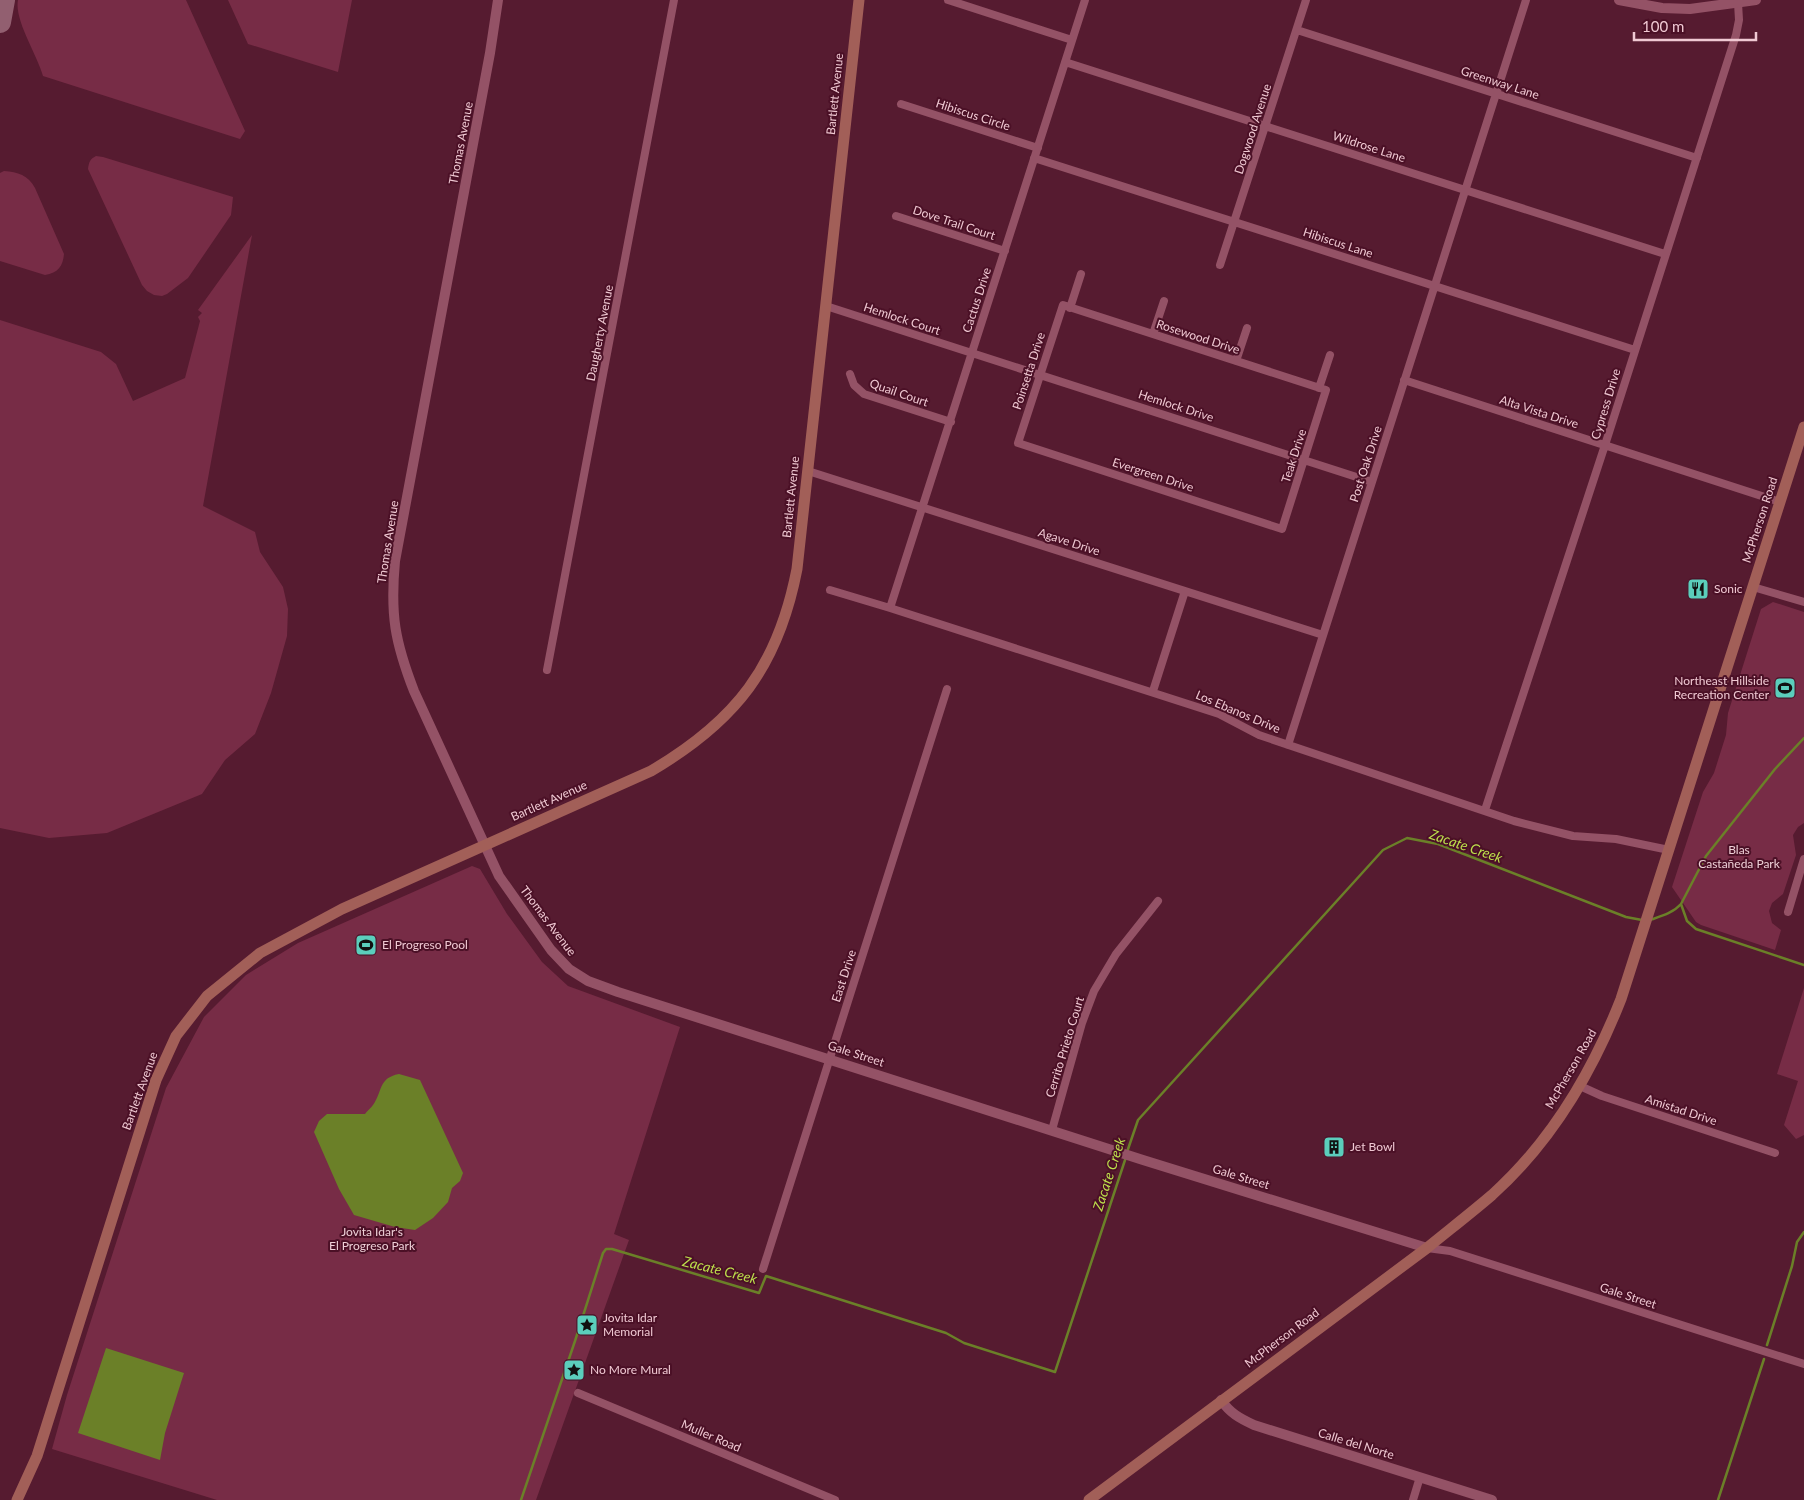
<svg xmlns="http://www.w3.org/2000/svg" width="1804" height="1500" font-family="Lato,sans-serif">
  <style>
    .green { fill: #772c46 }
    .water { fill: #6b8028 }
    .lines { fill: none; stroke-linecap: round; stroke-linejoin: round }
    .stream { stroke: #6b8028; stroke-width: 2.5 }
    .taxiway { stroke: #925f70; stroke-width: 22 }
    .minor { stroke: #945266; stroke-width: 8 }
    .tertiary { stroke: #945266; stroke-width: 10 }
    .secondary { stroke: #a25f58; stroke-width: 11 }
    .labels { text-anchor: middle; stroke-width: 4; stroke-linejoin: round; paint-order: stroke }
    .street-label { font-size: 12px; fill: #f0c9d3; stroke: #4b1026 }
    .poi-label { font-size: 12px; fill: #f0c9d3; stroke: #4b1026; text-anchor: start }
    .park-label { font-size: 12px; fill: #eed0d7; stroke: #4b1026 }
    .water-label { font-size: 14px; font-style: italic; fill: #bcdf4c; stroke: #4b1026 }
  </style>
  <rect width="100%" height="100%" fill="#561b30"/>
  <path class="green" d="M18,0H186L245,131L240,139L43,76C37,54 14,20 18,0Z
    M228,0H352L338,72L248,44Z
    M96,156L103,157L233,197L231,215L188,278L167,294L162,296L154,295L147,291L142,285L88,169C89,162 90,159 96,156Z
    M4,171C18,172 28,175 35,188L64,254C63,266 58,273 45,275L0,261V173Z
    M252,235L203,506L255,532L260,552L283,587L288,609L287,636L271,693L255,734L225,760L202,794L107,833L49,838L0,828V320L101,352L116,364L133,401L185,378L200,321L198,317L202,313L198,310Z
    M1773,602L1804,612V823L1798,827L1793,835L1796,855L1783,894L1772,903L1769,911L1772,923L1781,930L1775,950L1701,925L1696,922L1672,887L1703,792L1714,773L1726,735L1728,713L1761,609Z
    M472,866L480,869L507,914L542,962L568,986L680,1027L614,1234L629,1240L536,1500H217L52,1449L67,1395L166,1088L204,1017L246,975L298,943Z
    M1804,988V1135L1796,1139L1784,1125L1798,1081L1777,1074Z"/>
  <path class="water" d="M399,1074L420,1080L463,1173L460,1181L452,1188L448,1202L433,1218L415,1230L395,1227L354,1215L339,1189L314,1132L319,1121L327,1114H365C367,1111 371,1108 373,1105C383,1091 378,1078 399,1074Z
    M106,1348L184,1373L165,1433L160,1460L78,1433Z"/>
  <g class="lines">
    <path class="stream" d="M1681,904L1687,921L1696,929L1804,965
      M1650,920C1662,916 1673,913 1681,904L1706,856L1775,769L1804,738
      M1127,1152L1138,1120L1383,850L1407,838L1438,844L1626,917L1642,920
      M1767,1345L1792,1266L1797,1242L1804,1232
      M521,1500L575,1341L603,1253L606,1249H612L759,1293L766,1276L946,1333L964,1343L1055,1372L1126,1157
      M1718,1500L1764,1359"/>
    <path class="taxiway" d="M0,22L4,0"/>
    <path class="minor" d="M948,0L1072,40
      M1297,30L1697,158
      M1065,62L1665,254
      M901,104L1038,148
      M1034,158L1635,350
      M896,216L1005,251
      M1220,265L1306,0
      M1063,305L1326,390L1282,529L1018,443Z
      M826,306L1372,482
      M1070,308L1081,274
      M1153,334L1164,301
      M1236,361L1247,328
      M850,374L854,385L864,394L951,422
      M1404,380L1780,502
      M1319,388L1330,355
      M808,471L1323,635
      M1753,587L1804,602
      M830,590L890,608L1219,714L1259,735L1514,821L1573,836L1616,839L1669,850
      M890,608L1085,0
      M547,670L674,0
      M1153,691L1185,591
      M1288,745L1526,0
      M1485,810L1605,445L1736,35L1739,20L1738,3
      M1788,912L1804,859
      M1580,1086L1602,1096L1775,1153
      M1052,1130L1082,1023L1094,991L1116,954L1158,901
      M1427,1248L1450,1251L1804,1364
      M763,1269L947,689
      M578,1393L835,1500
      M1413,1500L1420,1477"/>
    <path class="tertiary" d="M498,0L490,53L395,561C390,615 395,642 414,691L499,876L551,950L569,969L588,981L618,992L1143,1160L1427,1248
      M1619,0L1662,8L1690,9L1756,0
      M1221,1400C1230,1413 1239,1418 1254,1425L1492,1500"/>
    <path class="secondary" d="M17,1500L37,1456L156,1080L176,1036L207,996L260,953L342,909L651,771C736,721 778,667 797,569L859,0
      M1089,1500L1427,1248C1449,1230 1471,1213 1492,1195C1552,1141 1592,1073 1621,999L1804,427"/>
  </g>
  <defs>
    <g id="restaurant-square" transform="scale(1.125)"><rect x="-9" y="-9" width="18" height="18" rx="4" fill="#5bcebc" stroke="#4b1026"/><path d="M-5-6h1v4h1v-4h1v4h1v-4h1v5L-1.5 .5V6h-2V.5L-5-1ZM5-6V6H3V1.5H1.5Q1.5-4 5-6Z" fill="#111"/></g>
    <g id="stadium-square" transform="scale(1.125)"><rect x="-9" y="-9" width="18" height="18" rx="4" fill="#5bcebc" stroke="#4b1026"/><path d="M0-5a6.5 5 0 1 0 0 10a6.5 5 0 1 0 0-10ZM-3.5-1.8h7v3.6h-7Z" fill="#111"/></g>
    <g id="building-square" transform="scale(1.125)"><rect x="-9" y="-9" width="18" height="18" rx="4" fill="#5bcebc" stroke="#4b1026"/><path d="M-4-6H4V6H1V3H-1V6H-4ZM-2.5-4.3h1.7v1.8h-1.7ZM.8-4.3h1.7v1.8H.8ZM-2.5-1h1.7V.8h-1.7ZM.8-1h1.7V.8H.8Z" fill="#111"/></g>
    <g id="sight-square" transform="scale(1.125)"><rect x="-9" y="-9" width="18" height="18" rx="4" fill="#5bcebc" stroke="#4b1026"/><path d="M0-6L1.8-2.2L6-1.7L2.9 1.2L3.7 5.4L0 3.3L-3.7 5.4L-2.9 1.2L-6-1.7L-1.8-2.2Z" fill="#111"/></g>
  </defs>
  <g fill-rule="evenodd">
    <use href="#restaurant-square" x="1698" y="589"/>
    <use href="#stadium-square" x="1785" y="688"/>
    <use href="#stadium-square" x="366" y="945"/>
    <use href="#building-square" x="1334" y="1147"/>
    <use href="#sight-square" x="587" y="1325"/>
    <use href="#sight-square" x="574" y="1370"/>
  </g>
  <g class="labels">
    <g class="street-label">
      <text transform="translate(1500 83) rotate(18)" y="4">Greenway Lane</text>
      <text transform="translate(835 94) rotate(-84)" y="4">Bartlett Avenue</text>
      <text transform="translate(973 115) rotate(18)" y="4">Hibiscus Circle</text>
      <text transform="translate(1253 129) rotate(-72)" y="4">Dogwood Avenue</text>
      <text transform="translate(461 143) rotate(-79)" y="4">Thomas Avenue</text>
      <text transform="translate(1369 147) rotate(18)" y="4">Wildrose Lane</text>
      <text transform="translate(954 223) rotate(18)" y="4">Dove Trail Court</text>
      <text transform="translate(1338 243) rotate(18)" y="4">Hibiscus Lane</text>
      <text transform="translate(977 300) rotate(-72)" y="4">Cactus Drive</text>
      <text transform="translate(902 319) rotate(18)" y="4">Hemlock Court</text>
      <text transform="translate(600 333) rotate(-79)" y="4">Daugherty Avenue</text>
      <text transform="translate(1198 337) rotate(18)" y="4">Rosewood Drive</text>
      <text transform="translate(1029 371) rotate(-72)" y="4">Poinsetta Drive</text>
      <text transform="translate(899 393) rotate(19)" y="4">Quail Court</text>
      <text transform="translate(1606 404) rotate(-73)" y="4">Cypress Drive</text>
      <text transform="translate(1176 406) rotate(18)" y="4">Hemlock Drive</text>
      <text transform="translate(1539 412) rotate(18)" y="4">Alta Vista Drive</text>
      <text transform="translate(1294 456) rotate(-72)" y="4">Teak Drive</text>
      <text transform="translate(1366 464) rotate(-72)" y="4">Post Oak Drive</text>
      <text transform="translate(1153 475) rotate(18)" y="4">Evergreen Drive</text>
      <text transform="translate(791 497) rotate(-84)" y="4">Bartlett Avenue</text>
      <text transform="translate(1760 520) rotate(-72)" y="4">McPherson Road</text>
      <text transform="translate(388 542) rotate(-81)" y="4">Thomas Avenue</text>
      <text transform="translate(1069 542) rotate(18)" y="4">Agave Drive</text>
      <text transform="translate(1238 712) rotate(23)" y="4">Los Ebanos Drive</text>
      <text transform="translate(549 801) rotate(-24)" y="4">Bartlett Avenue</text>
      <text transform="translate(548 921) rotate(53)" y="4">Thomas Avenue</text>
      <text transform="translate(844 976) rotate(-72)" y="4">East Drive</text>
      <text transform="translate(1065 1047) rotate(-73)" y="4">Cerrito Prieto Court</text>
      <text transform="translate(856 1054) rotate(18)" y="4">Gale Street</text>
      <text transform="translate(1571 1069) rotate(-60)" y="4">McPherson Road</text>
      <text transform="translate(140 1091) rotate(-70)" y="4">Bartlett Avenue</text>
      <text transform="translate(1681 1110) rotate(18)" y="4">Amistad Drive</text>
      <text transform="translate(1241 1177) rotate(17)" y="4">Gale Street</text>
      <text transform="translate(1628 1296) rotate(18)" y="4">Gale Street</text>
      <text transform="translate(1282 1338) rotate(-37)" y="4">McPherson Road</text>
      <text transform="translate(711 1436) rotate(23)" y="4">Muller Road</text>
      <text transform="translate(1356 1444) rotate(17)" y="4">Calle del Norte</text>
    </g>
    <g class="poi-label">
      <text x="1714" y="593">Sonic</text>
      <text x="1769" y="685" text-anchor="end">Northeast Hillside<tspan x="1769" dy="14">Recreation Center</tspan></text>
      <text x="382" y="949">El Progreso Pool</text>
      <text x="1350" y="1151">Jet Bowl</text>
      <text x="603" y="1322">Jovita Idar<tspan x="603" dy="14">Memorial</tspan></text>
      <text x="590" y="1374">No More Mural</text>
    </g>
    <g class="park-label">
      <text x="1739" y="854">Blas<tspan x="1739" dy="14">Castañeda Park</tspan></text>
      <text x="372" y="1236">Jovita Idar's<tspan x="372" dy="14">El Progreso Park</tspan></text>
    </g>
    <g class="water-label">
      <text transform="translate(1466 846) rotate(19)" y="5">Zacate Creek</text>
      <text transform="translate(1109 1174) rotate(-72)" y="5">Zacate Creek</text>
      <text transform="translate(720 1270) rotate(14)" y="5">Zacate Creek</text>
    </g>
  </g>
  <path d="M1634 32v8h122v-8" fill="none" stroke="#f0c9d3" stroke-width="2.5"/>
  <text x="1642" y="32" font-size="15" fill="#f0c9d3" stroke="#4b1026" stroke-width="4" paint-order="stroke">100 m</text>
</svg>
